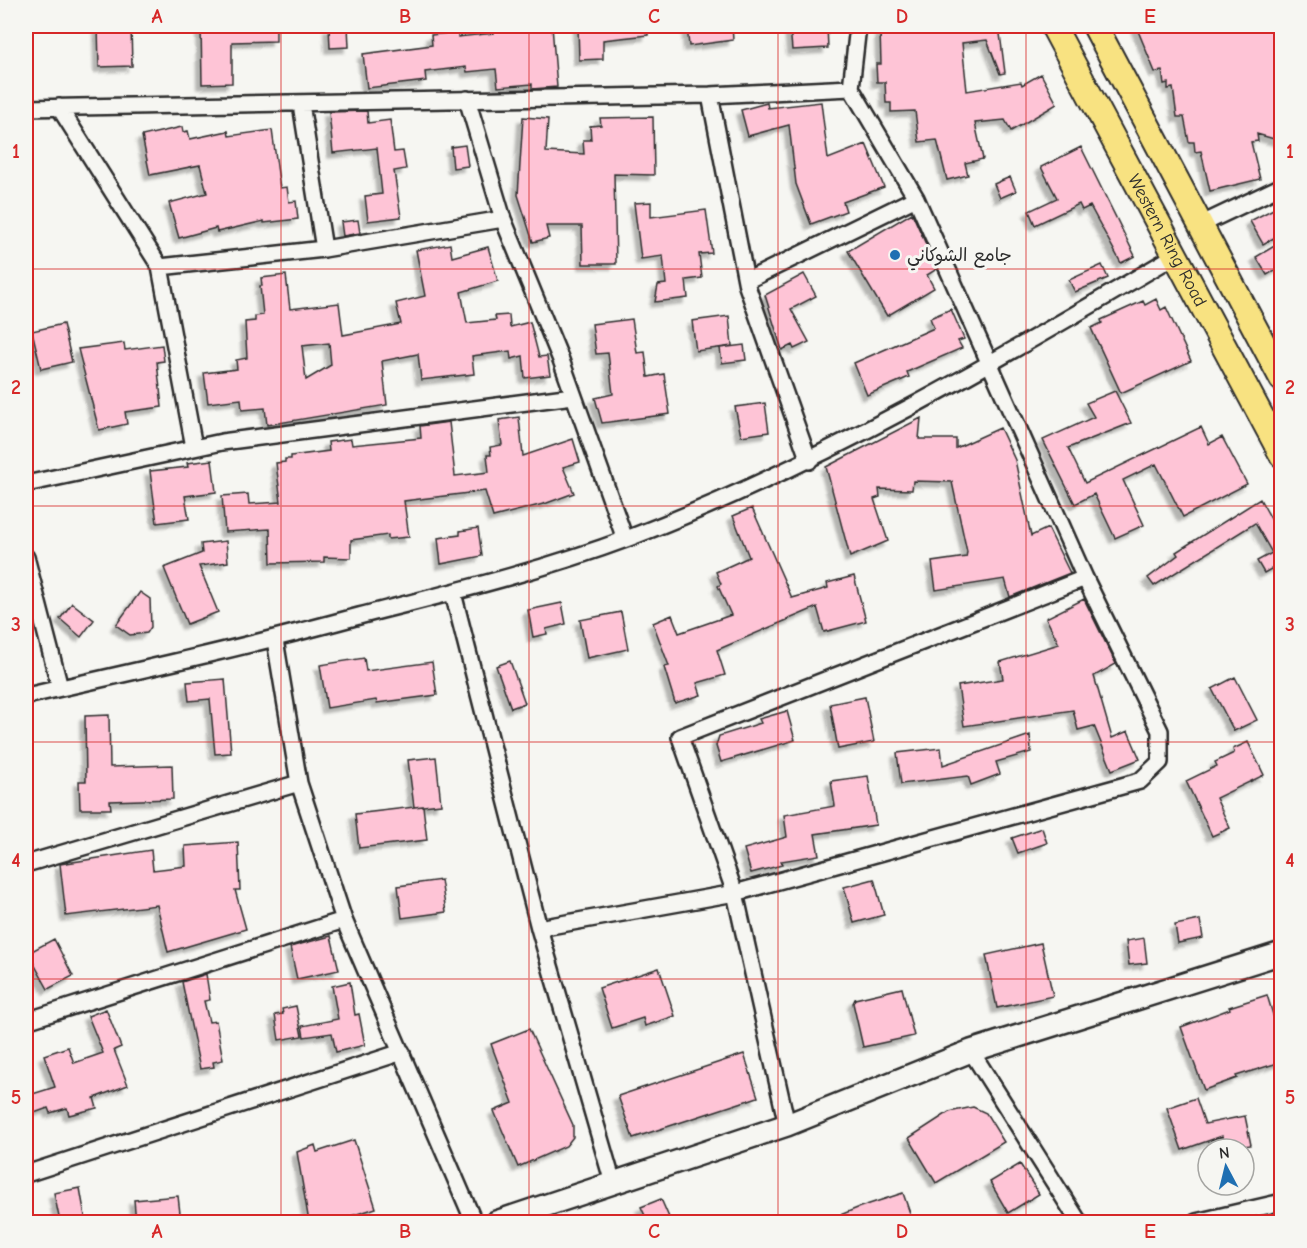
<svg xmlns="http://www.w3.org/2000/svg" width="1307" height="1248" font-family="'Comic Neue','Playpen Sans Arabic',sans-serif">
  <style>
    .building { fill: #fec4d6; stroke: #2b2b2b; stroke-width: 1.5; fill-rule: evenodd; filter: url(#shadow) }
    .lines { fill: none; stroke-linecap: round; stroke-linejoin: round }
    .street-casing { stroke: #2b2b2b; stroke-width: 20 }
    .secondary-casing { stroke: #2b2b2b; stroke-width: 26 }
    .primary-casing { stroke: #2b2b2b; stroke-width: 28 }
    .street { stroke: #f6f6f2; stroke-width: 15 }
    .secondary { stroke: #f6f6f2; stroke-width: 21 }
    .primary { stroke: #f8e281; stroke-width: 24 }
    .grid { fill: none; stroke: #d62828; stroke-width: 1.5; stroke-opacity: 0.55 }
    .poi-dot { fill: #1f6fb2; stroke: #f6f6f2; stroke-width: 2 }
    .labels { text-anchor: middle; stroke-width: 6; stroke-linejoin: round; paint-order: stroke }
    .street-label { font-size: 18px; fill: #2b2b2b; stroke: #f6f6f2 }
    .poi-label { font-size: 18px; fill: #2b2b2b; stroke: #f6f6f2; text-anchor: start }
    .neatline { fill: none; stroke: #d62828; stroke-width: 2 }
    .grid-label { font-size: 20px; text-anchor: middle; font-weight: bold; fill: #d62828 }
  </style>
  <defs>
    <filter id="shadow"><feDropShadow dx="-5" dy="5" stdDeviation="1.5" flood-color="#0004"/></filter>
  </defs>
  <rect width="100%" height="100%" fill="#f6f6f2"/>
  <filter id="ink" filterUnits="userSpaceOnUse"><feTurbulence type="fractalNoise" baseFrequency=".0167" numOctaves="2"/><feDisplacementMap in="SourceGraphic" scale="12" xChannelSelector="R" yChannelSelector="G"/><feConvolveMatrix kernelMatrix="1 2 1 2 8 2 1 2 1" color-interpolation-filters="sRGB"/></filter>
  <g filter="url(#ink)">
    <path class="building" d="M98,26H131L132,66L99,67Z
      M201,26H276V41L232,42V83L202,84Z
      M348,26L349,47L330,48L329,27Z
      M520,26H552L557,87L532,89V84L498,87L496,69L467,72L466,67L425,72L426,81L367,88L363,54L432,45L431,35L458,32V37L494,33V28Z
      M578,26H648V35L603,40V59L579,60Z
      M687,26H732L733,40L689,46Z
      M790,26H827L828,48L792,50Z
      M926,26H999L1005,73L1000,74L987,40L962,43L967,91L1021,82L1022,85L1041,74L1057,104L1011,131L1005,120L975,123L983,159L965,163L968,175L947,180L937,140L919,142L915,111L891,112V103H886L885,82H877L876,64H881L880,31L924,29Z
      M1136,26H1281V141L1257,134L1258,141L1251,142L1260,179L1210,191L1201,151L1195,152L1194,142H1189L1184,117H1177L1173,88L1168,89V83L1164,84L1162,71L1155,72Z
      M821,102L828,159L866,144L884,187L843,202L846,211L811,224L796,184L789,125L748,136L741,110L767,103L768,108Z
      M367,111L368,123L390,120L394,152L403,151L406,169L394,171L401,217L368,221L365,196L382,194L377,148L333,153L329,112Z
      M523,117L548,119L546,152L584,154L583,140H591L590,126L601,125L600,118L653,117L654,175L614,174L616,264H583L582,226H546L549,238L533,242L518,195Z
      M182,127L183,132L188,131L190,139L228,131L229,136L272,130L280,188L287,187L289,202L296,201L298,219L264,223V221L217,232L216,228L179,238L169,203L207,193L200,165L150,175L142,136Z
      M465,145L468,166L453,168L451,147Z
      M1081,147L1135,256L1121,263L1090,206L1082,210L1079,204L1035,225L1029,211L1057,198L1041,167Z
      M1010,177L1016,191L1000,198L994,184Z
      M651,202V217L706,210L712,253L699,254L702,278L686,280L688,298L655,302L658,285L666,284L663,256L641,259L634,203Z
      M1281,205V234L1263,244L1250,221Z
      M912,213L937,269L927,275L934,288L887,316L848,251Z
      M358,220L360,233L343,236L341,222Z
      M450,244L452,257L488,247L498,281L461,292L467,323L496,320L495,316L509,315L510,327L530,322L539,357L547,356L550,375L525,378L523,356L511,359L510,351L472,356L474,374L421,380L418,354L382,361L387,405L267,425L265,408L242,410L241,399L208,403L204,373L237,369L236,360L247,358L245,322L255,321V316L263,315L260,286H262L261,278L286,275L290,309L339,303L343,335L401,324L396,303L425,296L416,250ZM329,343L331,365L306,380L302,346Z
      M1276,245L1281,253V267L1267,275L1256,257Z
      M1102,265L1108,278L1075,292L1069,280Z
      M804,274L816,296L791,309L809,342L794,349L792,345L782,350L765,295Z
      M1156,299L1161,310L1166,307L1191,361L1121,393L1091,328L1102,323L1101,320L1143,301L1145,305Z
      M951,309L964,339L958,341L962,348L907,372L909,377L867,395L854,363L934,328L930,318Z
      M729,316L732,346L696,351L692,321Z
      M632,319L637,353L645,352L648,377L664,374L670,414L602,423L595,398L613,394L608,353L596,354L592,324Z
      M63,324L72,362L41,369L32,331Z
      M124,343L125,350L162,345L164,361L157,362L162,407L125,412L127,424L99,430L78,349Z
      M744,345L746,360L722,363L720,348Z
      M1115,391L1131,423L1068,448L1085,483L1201,427L1209,444L1222,437L1247,484L1183,517L1156,464L1123,480L1144,525L1115,538L1094,494L1075,504L1043,440L1094,417L1086,403Z
      M765,403L769,432L741,436L735,407Z
      M519,417L523,456L573,439L580,462L563,467L574,493L547,503L493,517L485,491L404,501L409,537L388,539V535L351,540V558L324,557V562L271,563L270,529L225,532L222,496L248,494L249,504L281,502L276,463L285,462V459H291V456L329,451L328,442L351,439L352,445L421,438L420,426L449,422L455,476L489,472L487,455H491L490,447L502,445L499,420Z
      M921,418L919,439H956V448L1000,428L1015,460L1031,536L1048,528L1070,573L1010,597L1005,579L936,590L932,562L966,557L967,552L952,482L913,481L912,490L879,489L880,497L874,499L888,541L850,557L826,467Z
      M212,460L216,492L185,496L189,519L157,523L150,471L188,467L187,463Z
      M1260,499L1281,537V571L1278,565L1264,573L1257,561L1272,553L1255,523L1154,586L1148,578L1178,555L1176,552Z
      M752,508L792,598L828,588L827,583L854,576L866,621L824,632L817,607L717,650L725,675L697,683L701,695L675,703L664,667L669,666L653,623L672,615L679,633L731,615L718,586L721,584L716,572L749,557L733,516Z
      M478,528L482,556L441,564L438,538L460,535V531Z
      M226,541L228,562L199,566L218,612L187,624L164,568L202,553L201,544Z
      M140,592L150,599L151,627L147,633L130,635L116,625Z
      M1084,599L1116,664L1094,676L1112,738L1128,731L1140,759L1112,770L1094,726L1078,730L1073,710L964,726L958,686L1003,679L1000,662L1059,644L1046,618Z
      M72,603L94,620L81,637L60,619Z
      M562,603L566,624L546,629L547,634L533,637L528,610Z
      M621,612L628,649L587,658L580,620Z
      M364,658L366,671L432,662L437,695L377,703L376,700L327,708L320,665Z
      M510,661L525,703L511,708L496,666Z
      M1235,677L1257,720L1234,731L1212,689Z
      M225,679L231,753L215,754L210,699L189,701L187,682Z
      M865,697L874,742L838,749L830,704Z
      M787,711L795,740L721,762L716,746L719,736L761,723L759,719Z
      M109,715L110,767L172,765L173,799L110,801L111,809H80L79,781H86L85,716Z
      M1030,735L1031,752L996,762L1000,774L971,785L968,776L901,784L897,753L941,748L943,765Z
      M1248,742L1264,775L1216,798L1230,828L1212,836L1186,781L1217,766L1215,762L1234,753L1233,749Z
      M436,757L441,804L414,807L408,760Z
      M868,776L876,825L815,834L819,855L781,861L782,865L751,873L744,849L787,837L784,815L835,806L831,781Z
      M423,806L427,840L359,848L355,814Z
      M1042,828L1047,843L1018,853L1012,838Z
      M238,842L240,890H235L246,929L168,952L157,905L66,916L60,864L151,850L153,870L186,866L185,846Z
      M874,879L884,915L854,923L844,887Z
      M441,880L446,912L402,918L398,886Z
      M1200,920L1203,938L1178,943L1175,925Z
      M331,936L339,970L297,979L290,947Z
      M1144,938L1147,963L1129,965L1126,941Z
      M54,939L73,976L48,989L28,953Z
      M1041,943L1053,996L997,1008L986,955Z
      M659,968L675,1016L645,1026L643,1018L612,1028L599,988Z
      M206,974L210,1000L204,1001L209,1022L216,1021L223,1060L213,1062L214,1067L200,1069L182,982Z
      M350,982L355,1015L359,1014L365,1045L336,1052L332,1033L304,1037L302,1026L338,1019L332,986Z
      M902,988L914,1036L863,1047L853,1003L855,999Z
      M1267,995L1281,1041V1062L1236,1076L1237,1078L1204,1090L1181,1027L1230,1009L1229,1007Z
      M296,1006L302,1036L279,1040L275,1015L283,1014L282,1009Z
      M106,1009L121,1047L114,1050L128,1085L94,1098L97,1108L69,1115L67,1108L50,1113L48,1108L26,1116V1096L55,1087L44,1055L68,1047L74,1063L103,1053L88,1016Z
      M529,1029L573,1125V1137L566,1146L518,1167L494,1111L513,1103L491,1044Z
      M744,1054L758,1097L633,1138L618,1096Z
      M1196,1098L1205,1124L1245,1116L1251,1145L1225,1149L1222,1136L1182,1150L1167,1108Z
      M973,1107L986,1113L1004,1142L936,1183L909,1138L949,1112Z
      M354,1140L376,1208L332,1222H309L297,1152L315,1145L317,1152Z
      M1020,1164L1039,1194L1008,1213L990,1182Z
      M80,1188L86,1222H60L54,1193Z
      M903,1193L913,1222H823L860,1207Z
      M178,1196L181,1222H136L134,1200Z
      M661,1199L671,1222H648L641,1207Z"/>
    <g class="lines">
      <g class="street-casing">
        <path id="street" d="M851,88L858,26
          M710,95L747,286L809,461
          M467,99L503,219L561,360L625,539
          M301,104L324,249
          M59,107L160,267L324,249L503,219
          M26,108L710,95L851,88L916,198L1085,578L1160,731V762L1140,781L735,893L539,928
          M1202,224L1282,186
          M160,267L194,447
          M746,281L916,198
          M26,484L222,442L573,396
          M26,557L60,688
          M453,593L539,928L613,1183
          M275,640L299,783L344,920L474,1222
          M26,696C137,671 249,646 359,616C449,593 541,571 629,538C822,464 999,360 1176,255
          M26,864L299,783
          M26,1021L344,920
          M971,1051L1079,1222
          M787,1125L735,893L680,737L1085,578
          M26,1174L402,1052
          M1196,1222L1282,1202"/>
      </g>
      <g class="secondary-casing">
        <path id="secondary" d="M496,1222L787,1125L971,1051L1282,953"/>
      </g>
      <g class="primary-casing">
        <g id="primary">
          <path id="s1" d="M1053,26L1282,455"/>
          <path d="M1095,26L1282,379"/>
        </g>
      </g>
      <use href="#street" class="street"/>
      <use href="#secondary" class="secondary"/>
      <use href="#primary" class="primary"/>
    </g>
  </g>
  <path class="grid" d="M281,26V1222M529,26V1222M778,26V1222M1026,26V1222M26,269H1282M26,506H1282M26,742H1282M26,979H1282"/>
  <circle class="poi-dot" cx="895" cy="255" r="6"/>
  <g class="labels">
    <g class="street-label">
      <text dy="6" stroke="none"><textPath href="#s1" startOffset="243">Western Ring Road</textPath></text>
    </g>
    <g class="poi-label">
      <text x="907" y="261">جامع الشوكاني</text>
    </g>
  </g>
  <rect width="1307" height="1248" fill="none" stroke="#f6f6f2" stroke-width="66"/>
  <g transform="translate(1226 1167) rotate(353)"><circle r="28" fill="#f6f6f2" stroke="#a5a5a2" stroke-width="1.5"/>
  <path d="M0-4.5L10 22L0 15L-10 22Z" fill="#1f6fb2"/>
  <text y="-9" font-size="16" font-weight="bold" text-anchor="middle" fill="#2b2b2b">N</text>
  </g>
  <rect x="33" y="33" width="1241" height="1182" class="neatline"/>
  <g class="grid-label">
    <text x="157" y="23">A</text>
    <text x="405" y="23">B</text>
    <text x="654" y="23">C</text>
    <text x="902" y="23">D</text>
    <text x="1150" y="23">E</text>
    <text x="16" y="158">1</text>
    <text x="1290" y="158">1</text>
    <text x="16" y="394">2</text>
    <text x="1290" y="394">2</text>
    <text x="16" y="631">3</text>
    <text x="1290" y="631">3</text>
    <text x="16" y="867">4</text>
    <text x="1290" y="867">4</text>
    <text x="16" y="1104">5</text>
    <text x="1290" y="1104">5</text>
    <text x="157" y="1238">A</text>
    <text x="405" y="1238">B</text>
    <text x="654" y="1238">C</text>
    <text x="902" y="1238">D</text>
    <text x="1150" y="1238">E</text>
  </g>
</svg>
